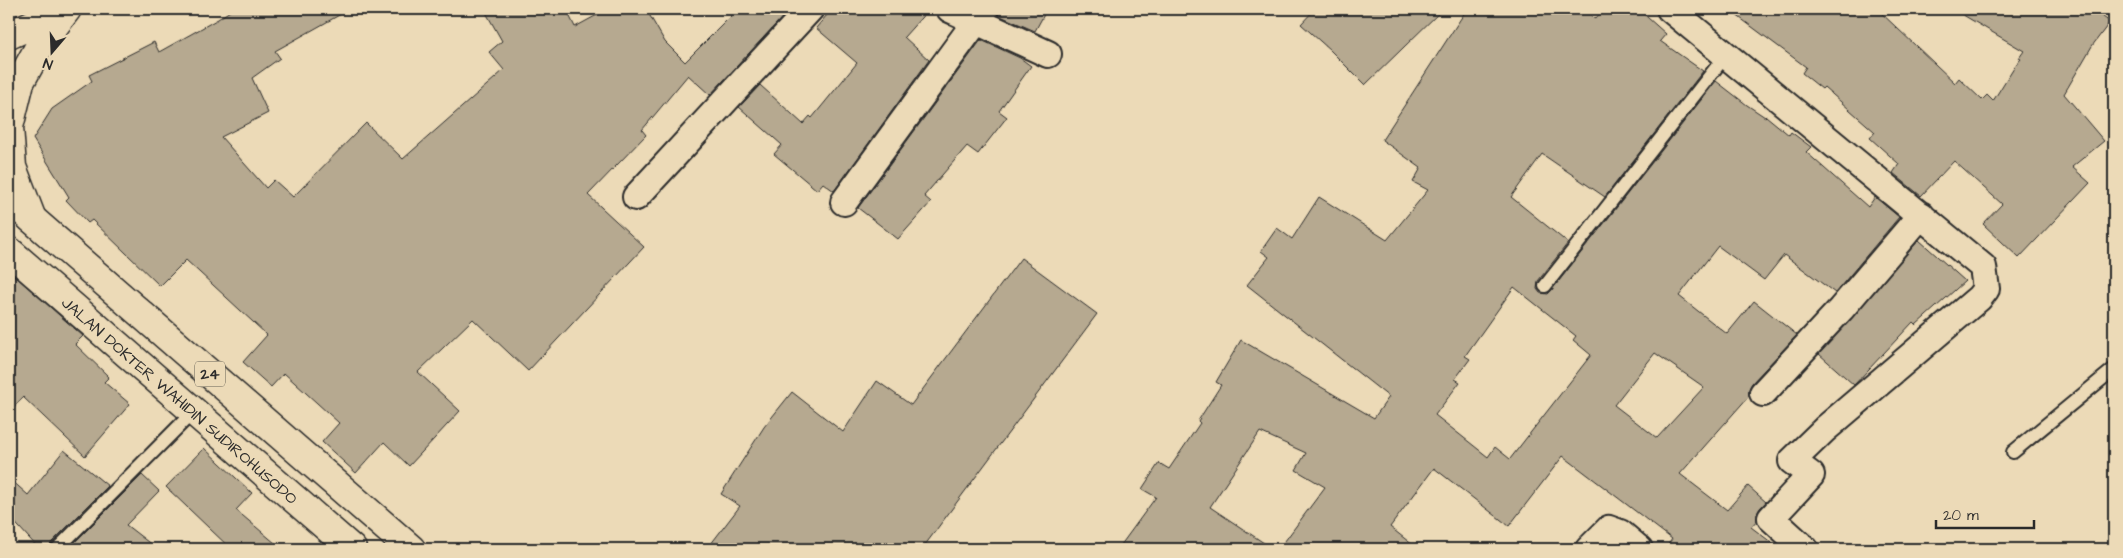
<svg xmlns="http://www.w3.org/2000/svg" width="2123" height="558" font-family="'Architects Daughter',sans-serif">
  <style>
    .building { fill: #b6a990; stroke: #2b2b2b; fill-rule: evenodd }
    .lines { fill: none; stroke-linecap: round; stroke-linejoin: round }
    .service-casing { stroke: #2b2b2b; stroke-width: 16 }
    .minor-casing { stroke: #2b2b2b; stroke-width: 30 }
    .secondary-casing { stroke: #2b2b2b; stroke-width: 31 }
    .trunk-casing { stroke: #2b2b2b; stroke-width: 31 }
    .service { stroke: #ecdab7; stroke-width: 12 }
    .minor { stroke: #ecdab7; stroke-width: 26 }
    .secondary { stroke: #ecdab7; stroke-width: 28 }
    .trunk { stroke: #ecdab7; stroke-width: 28 }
    .labels { text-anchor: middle; stroke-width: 5; stroke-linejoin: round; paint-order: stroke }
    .shield { fill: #ecdab7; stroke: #656055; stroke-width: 1 }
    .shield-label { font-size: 15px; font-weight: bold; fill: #2b2b2b }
    .street-label { font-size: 16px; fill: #2b2b2b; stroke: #ecdab7 }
  </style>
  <rect width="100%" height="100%" fill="#ecdab7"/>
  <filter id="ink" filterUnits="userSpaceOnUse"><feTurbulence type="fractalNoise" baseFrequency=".02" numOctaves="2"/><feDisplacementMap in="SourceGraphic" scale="10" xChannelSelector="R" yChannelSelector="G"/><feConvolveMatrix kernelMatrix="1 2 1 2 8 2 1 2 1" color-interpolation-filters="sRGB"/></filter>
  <g filter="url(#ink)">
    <path class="building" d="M233,9H350L275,51L280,58L252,78L268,113L221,137L266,188L274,180L293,197L366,123L403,159L504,70L489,52L502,41L484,9H566L575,27L608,9H646L665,42L685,62L738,9H790L710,95L688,75L642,130L646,135L588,195L644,247L528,371L473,319L418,372L460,411L409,466L384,442L356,473L322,442L339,423L284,373L271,387L243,362L267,335L186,260L160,286L92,220L88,223L66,200L69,197L33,139L52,109L92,81L89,75L154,42L159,52L218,19Z
      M832,9H929L904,37L929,60L834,191L823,183L817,190L774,154L782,145L739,107L760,85L803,124L810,116L812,118L857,63L816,28Z
      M1001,9H1047L1035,31L998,15Z
      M1315,9H1443L1365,85L1330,50L1301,24Z
      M1467,9H1583L1595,19L1604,9H1638L1666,34L1660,41L1703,71L1605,197L1542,154L1511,197L1568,243L1538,281L1537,289L1540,293L1548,294L1551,291L1716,81L1747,105L1765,117L1766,116L1789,135L1791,132L1811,147L1806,152L1868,207L1875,197L1899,217L1835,293L1784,255L1764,280L1718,246L1679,296L1727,334L1754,301L1797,335L1752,383L1749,389V396L1680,474L1727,510L1748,486L1766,502L1760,508L1757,514V520L1751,527L1780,549H1665L1672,539L1563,456L1509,526L1434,468L1390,527L1418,549H1279L1325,487L1296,470L1306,453L1260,432L1210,507L1273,549H1118L1156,497L1142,489L1159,463L1169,469L1200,423L1198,421L1221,385L1216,382L1241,340L1374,418L1389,397L1247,285L1269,257L1261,251L1277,228L1292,239L1319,197L1387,240L1428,190L1413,182L1421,168L1382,140ZM1514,287L1576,336L1573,340L1591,355L1510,459L1495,447L1488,457L1435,415L1460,382L1455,379L1470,359L1465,356ZM1655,353L1704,387L1657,438L1614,405Z
      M1728,9H1877L1955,83L1959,78L1982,100L1987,95L1993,101L2014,67L2021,59L2019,58L2024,51L1953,9H2092L2110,22L2092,46L2064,94L2104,141L2072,167L2090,183L2019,258L1983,224L2002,204L1954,161L1921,196L1893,173L1899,164L1870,138L1875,132L1824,87L1822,89L1802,73L1806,67Z
      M981,40L1020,58L1031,66L999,111L1007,117L978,154L967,146L924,196L931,202L898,239L858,208Z
      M1919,240L1965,281L1916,325L1913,322L1854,385L1819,354Z
      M1021,258L1097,314L922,549H707L740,506L721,494L764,427L792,392L843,432L877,381L911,405Z
      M9,271L83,336L75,344L109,377L104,382L130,404L85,456L23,397L9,412Z
      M204,448L252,493L236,510L282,549H231L166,487Z
      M64,450L108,486L51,543L49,549H39L9,516V478L28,495Z
      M142,475L159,491L126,525L157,549H68Z"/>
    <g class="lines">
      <g class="service-casing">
        <path id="service" d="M1545,286L1726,55
          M2013,452L2114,369
          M57,549L194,411"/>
      </g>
      <g class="minor-casing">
        <path id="minor" d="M950,9L1048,54
          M1670,9L1983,267L1986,289L1979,298L1825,429L1792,461L1811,475L1771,518L1805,549
          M636,197L810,9
          M844,202L985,9
          M1763,393L1841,309L1921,215
          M1589,549L1609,529L1620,533L1639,549"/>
      </g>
      <g class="secondary-casing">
        <path id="secondary" d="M9,35L64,10
          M32,219L12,167L9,127L20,82L42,42L67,9"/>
      </g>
      <g class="trunk-casing">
        <path id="trunk" d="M9,199L411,549
          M9,251L352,549"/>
      </g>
      <use href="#service" class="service"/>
      <use href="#minor" class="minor"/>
      <use href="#secondary" class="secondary"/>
      <use href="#trunk" class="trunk"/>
    </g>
  </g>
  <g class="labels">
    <rect class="shield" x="195" y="361.5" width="30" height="25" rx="4"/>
    <g class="shield-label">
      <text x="210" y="379">24</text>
    </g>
    <g class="street-label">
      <text transform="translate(180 400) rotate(41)" y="6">JALAN DOKTER WAHIDIN SUDIROHUSODO</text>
    </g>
  </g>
  <rect width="2123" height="558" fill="none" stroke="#ecdab7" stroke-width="30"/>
  <rect x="15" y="15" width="2093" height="528" fill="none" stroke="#2b2b2b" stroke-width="2" filter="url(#ink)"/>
  <g transform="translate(52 52) rotate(199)" stroke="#ecdab7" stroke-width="4" paint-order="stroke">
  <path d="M0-4L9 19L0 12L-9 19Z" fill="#2b2b2b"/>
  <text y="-8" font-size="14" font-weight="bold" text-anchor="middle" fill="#2b2b2b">N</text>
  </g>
  <path d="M1936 520v8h98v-8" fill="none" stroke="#2b2b2b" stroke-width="2.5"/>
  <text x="1943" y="520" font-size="15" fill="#2b2b2b" stroke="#ecdab7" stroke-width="4" paint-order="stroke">20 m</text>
</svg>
